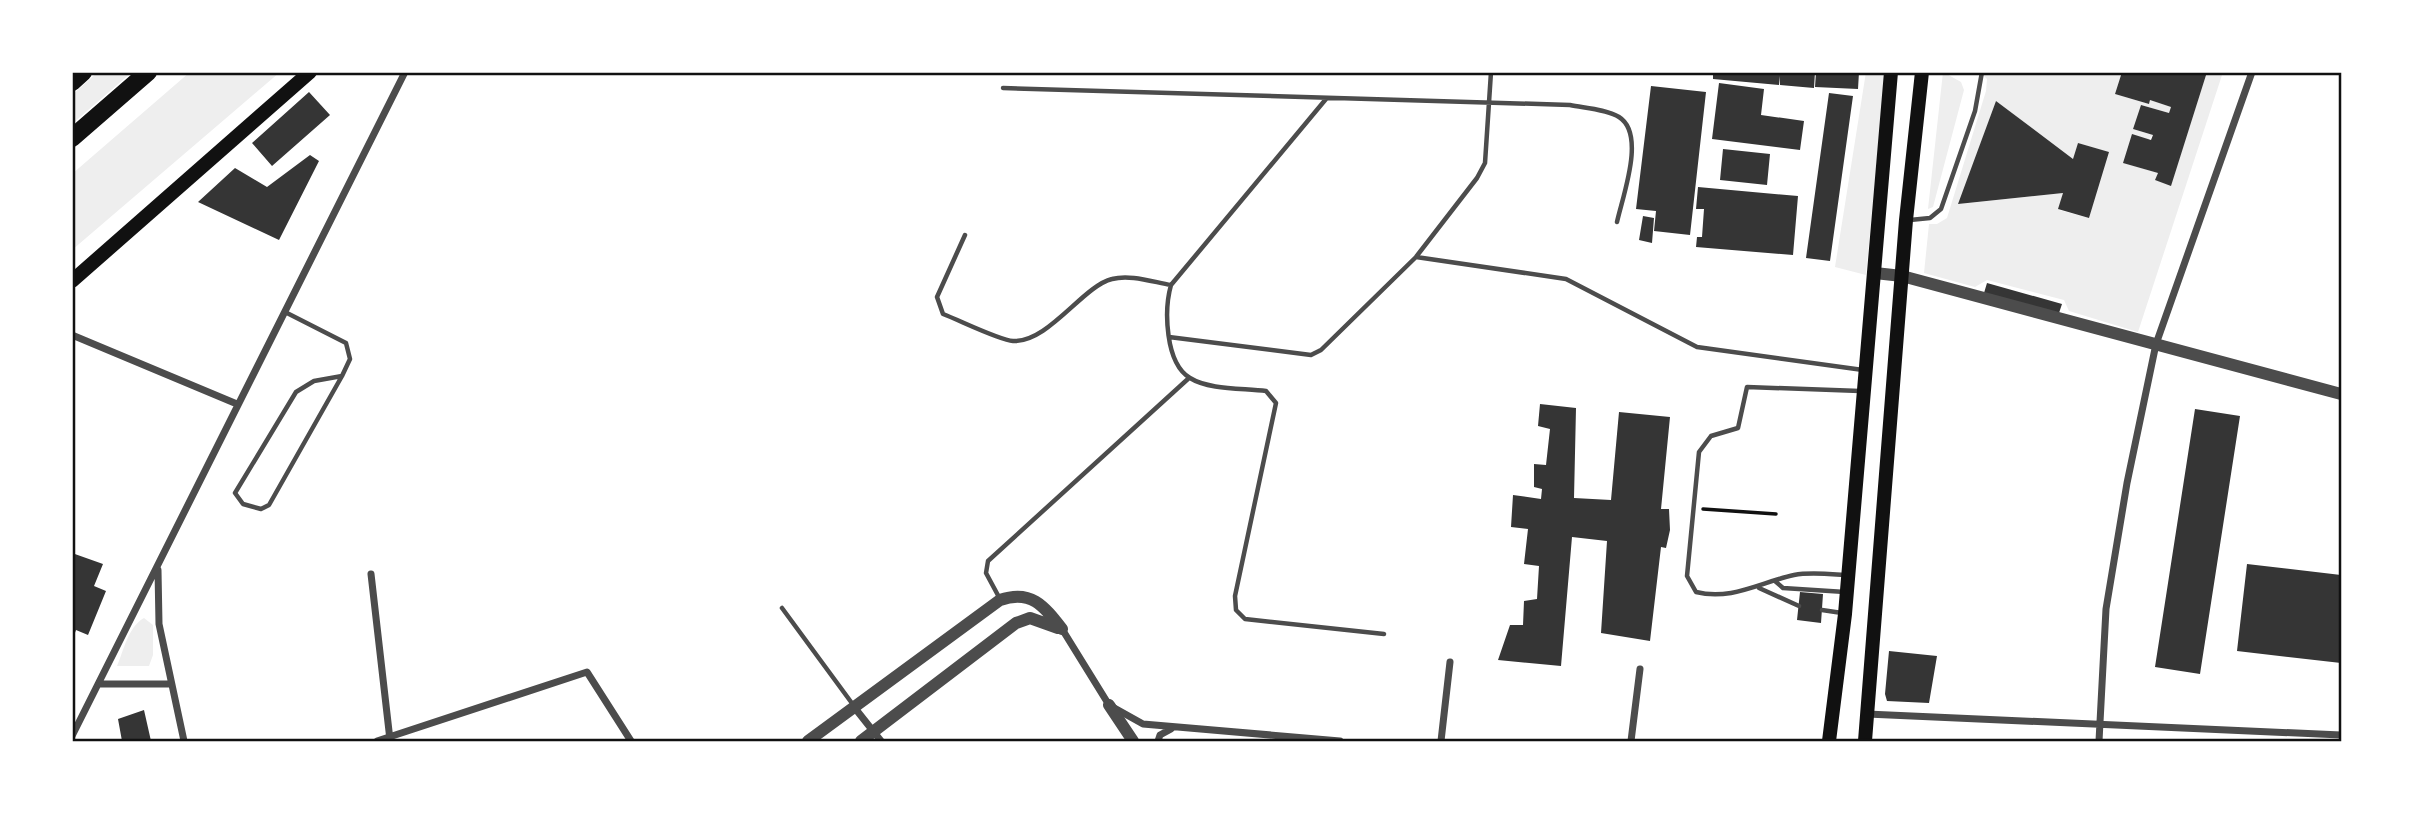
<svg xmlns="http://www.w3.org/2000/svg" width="2413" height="813" font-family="'Noto Sans',sans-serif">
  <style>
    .green { fill: #eee; fill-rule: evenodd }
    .building { fill: #353535 }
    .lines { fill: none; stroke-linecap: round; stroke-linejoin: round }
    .path { stroke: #111; stroke-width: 3.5 }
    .service { stroke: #4c4c4c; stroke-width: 4.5 }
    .minor { stroke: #4c4c4c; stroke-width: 7 }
    .tertiary { stroke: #4c4c4c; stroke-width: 12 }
    .secondary { stroke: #111; stroke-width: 14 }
    .motorway { stroke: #111; stroke-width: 18 }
    .neatline { fill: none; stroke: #111; stroke-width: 2.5 }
  </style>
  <rect width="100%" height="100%" fill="#fff"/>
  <path class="green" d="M98,72H132L72,124V95Z
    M190,72H280L72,250V174Z
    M1866,72H1885L1866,275L1835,267Z
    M1943,72L1961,82L1964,90L1933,207L1928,209Z
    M1980,72H2122L2115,94L2149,104L2150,100L2171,107L2169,113L2141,105L2133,129L2153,135L2124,163L2158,173L2156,180L2171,185L2207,72H2223L2138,332L2069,311L2064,300L1987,280L1975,287L1924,273L1929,224H1937L1947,218L1986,91L1987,79ZM1996,101L2073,159L2078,143L2108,152L2089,218L2059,210L2063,193L1959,204Z
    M144,618L153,625V655L149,666H117C124,650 128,627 144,618Z"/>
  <path class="building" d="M1713,72H1815L1814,88L1780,85V76L1779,85L1713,79Z
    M1816,72H1859L1858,89L1815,87Z
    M2122,72H2207L2171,186L2155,180L2158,173L2123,163L2132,134L2151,140L2153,135L2133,129L2141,105L2169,113L2171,107L2150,100L2149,104L2115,94Z
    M1719,83L1764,89L1761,115L1804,121L1800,150L1712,139Z
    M1651,86L1706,92L1690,235L1654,231L1656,211L1636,209Z
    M309,92L330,115L272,166L252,143Z
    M1829,93L1853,96L1830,261L1806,258Z
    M1996,101L2073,159L2078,143L2109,152L2089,218L2058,209L2063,193L1958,204Z
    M1723,149L1770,154L1767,185L1720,180Z
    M310,155L319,161L279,240L198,202L235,168L267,187Z
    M1698,187L1798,196L1793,255L1696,247L1697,237H1702L1704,209H1696Z
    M1643,216L1654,218L1652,243L1639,240Z
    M1987,283L2062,304L2059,313L1984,293Z
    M1540,404L1576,408L1574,498L1611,500L1619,412L1670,417L1661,509H1669L1670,530L1666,548L1661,547L1650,641L1601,633L1607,541L1572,537L1561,666L1498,660L1510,625H1523L1524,601L1537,599L1539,566L1524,564L1528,529L1511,527L1513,495L1541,499L1542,489L1534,487V464L1546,465L1550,429L1538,426Z
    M2195,409L2240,416L2200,674L2155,667Z
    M72,553L103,564L94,586L106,591L88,635L76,630L72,641Z
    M2247,564L2341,575V663L2237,651Z
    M1800,592L1823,594L1821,623L1797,620Z
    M1889,651L1937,656L1929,703L1887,701L1885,694Z
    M144,710L151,741H122L118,719Z"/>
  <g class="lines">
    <path class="path" d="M1703,509L1776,514"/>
    <path class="service" d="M1003,88L1570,105C1584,108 1606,109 1619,117C1646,134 1623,195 1617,222
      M1326,99L1171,285C1164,310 1165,363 1190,378C1209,390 1244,388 1266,391L1276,403L1235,596L1236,610L1245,619L1384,634
      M1910,220L1930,218L1941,209L1975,111L1982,72
      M965,235L937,297L943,314C959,320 999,340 1013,341C1048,343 1083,286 1112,279C1130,274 1153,282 1171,285
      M1416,257L1566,279L1697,347L1863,370
      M285,312L346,343L350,359L342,376L269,505L261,509L243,504L235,493L296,392L314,381L342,376
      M1169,337L1311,355L1321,350L1416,257L1477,178L1485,163L1491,72
      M1844,575C1828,574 1810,572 1794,575C1761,582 1731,601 1696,592L1687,576L1699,452L1711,436L1738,428L1747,387L1860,391
      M1775,581L1783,588L1845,592
      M1759,588L1799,606
      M1000,599L986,573L988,561L1189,378
      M782,608L854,706
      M1822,610L1842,613"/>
    <path class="minor" d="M72,335L237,404
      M158,570L159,624L184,741
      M371,574L390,740
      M1062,629L1109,705L1143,724L1340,741
      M100,684H171
      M854,707L881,741
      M1867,714L2341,735
      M72,736L405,72
      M377,741L587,672L631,741
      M1158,741L1160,735L1171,729
      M1441,741L1450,662
      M1631,741L1640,669
      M2099,741L2106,609L2127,483L2156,344L2252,72"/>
    <path class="tertiary" d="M1875,273L1902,276L2341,394
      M1109,705L1133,741
      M808,741L1000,600C1031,589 1044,606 1062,629
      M861,741L1016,623L1030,618L1058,628"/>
    <path class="secondary" d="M72,281L310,72
      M1829,741L1845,614L1891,72
      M1865,741L1906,220L1922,72"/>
    <path class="motorway" d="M72,82L83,72
      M72,138L148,72"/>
  </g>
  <rect width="2413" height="813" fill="none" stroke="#ffffff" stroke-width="147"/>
  <rect x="74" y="74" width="2266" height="666" class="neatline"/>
</svg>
